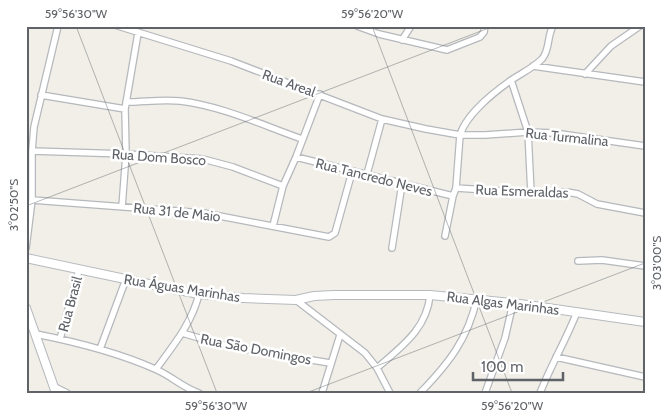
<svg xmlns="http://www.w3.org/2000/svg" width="671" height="419" font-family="Cabin,sans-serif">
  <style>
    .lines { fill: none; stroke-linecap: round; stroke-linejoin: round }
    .street-casing { stroke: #b5b8bc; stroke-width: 8 }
    .secondary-casing { stroke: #b6babf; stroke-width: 10 }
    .street { stroke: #fff; stroke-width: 5.5 }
    .secondary { stroke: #fff; stroke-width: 8 }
    .ticks { fill: none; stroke: #5f6368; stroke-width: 1; stroke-opacity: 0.45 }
    .labels { text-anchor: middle; stroke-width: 5; stroke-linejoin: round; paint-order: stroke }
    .street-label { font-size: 14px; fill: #5f6368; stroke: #fff }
    .neatline { fill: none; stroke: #5f6368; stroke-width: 2 }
    .ticks-label { font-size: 12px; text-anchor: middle; fill: #5f6368 }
  </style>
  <rect width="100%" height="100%" fill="#f1efe8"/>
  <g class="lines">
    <g class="street-casing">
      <path id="street" d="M118,26L231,61L382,119L426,129L460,135H485L528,132L554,133L645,146
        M357,26L379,34L447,50L480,37L484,32L485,26
        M402,40L411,26
        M533,66L645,82
        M585,74L611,46L640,26
        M511,80L528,132L531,193
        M41,95L125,109
        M126,102C144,102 162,99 180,101C222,106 262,125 302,139
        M32,151L126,154L203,159L233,167L283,186
        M296,157L453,196
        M367,174L382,119
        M456,188L531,193L567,192L578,194L597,204L645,213
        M32,200L204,213L329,237L335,233L352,172
        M122,207L126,154L125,109L138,33
        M273,226L283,186L296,157L320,94
        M445,236L453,196L456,188L460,135C466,115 493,93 510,81C520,74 533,68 542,59C550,50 547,36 553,26
        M26,248L32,200V151L34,127L58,26
        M392,248L402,184
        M578,261L602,260L645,266
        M296,300L365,353L377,368L390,393
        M182,333L227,346L330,363
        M36,334C76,342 117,352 155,369C170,375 183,388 199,393
        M60,339L79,270
        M100,349L126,279
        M556,357L645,377
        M377,368C401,347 427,329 430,295
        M156,369C173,346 192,323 199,294
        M55,387L67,393
        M322,393L340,335
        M420,393C449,363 468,339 477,298
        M485,393L505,338L513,303
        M540,393C551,365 566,340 577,312"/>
    </g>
    <g class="secondary-casing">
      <path id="secondary" d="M26,258L163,287L199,294L243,298L296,300L314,296L334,295H430L513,303L645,322
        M26,308L56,393"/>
    </g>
    <use href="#street" class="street"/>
    <use href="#secondary" class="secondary"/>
  </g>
  <path class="ticks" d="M76,26L217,393M372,26L512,393M26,206L494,26M306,393L645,263"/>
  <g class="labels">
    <g class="street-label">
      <text transform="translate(289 83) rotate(20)" y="5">Rua Areal</text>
      <text transform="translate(567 137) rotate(6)" y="5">Rua Turmalina</text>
      <text transform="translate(159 157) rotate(4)" y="5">Rua Dom Bosco</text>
      <text transform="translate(374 177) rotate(14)" y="5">Rua Tancredo Neves</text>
      <text transform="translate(522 191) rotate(2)" y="5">Rua Esmeraldas</text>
      <text transform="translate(177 212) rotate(6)" y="5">Rua 31 de Maio</text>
      <text transform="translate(182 288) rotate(9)" y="5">Rua Águas Marinhas</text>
      <text transform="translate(503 303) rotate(7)" y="5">Rua Algas Marinhas</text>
      <text transform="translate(70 304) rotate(-75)" y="5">Rua Brasil</text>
      <text transform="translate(256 349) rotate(11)" y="5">Rua São Domingos</text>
    </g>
  </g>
  <rect width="671" height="419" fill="none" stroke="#ffffff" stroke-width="55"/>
  <path d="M473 372v8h90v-8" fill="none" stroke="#5f6368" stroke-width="2.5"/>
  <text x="481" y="372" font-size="15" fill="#5f6368" stroke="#ffffff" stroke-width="4" paint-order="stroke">100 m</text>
  <rect x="28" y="28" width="616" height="364" class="neatline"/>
  <g class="ticks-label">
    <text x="76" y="18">59°56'30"W</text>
    <text x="372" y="18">59°56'20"W</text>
    <text transform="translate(14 205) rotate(-90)" y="4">3°02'50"S</text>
    <text transform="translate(657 263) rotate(-90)" y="4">3°03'00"S</text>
    <text x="216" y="410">59°56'30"W</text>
    <text x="512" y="410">59°56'20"W</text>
  </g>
</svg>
